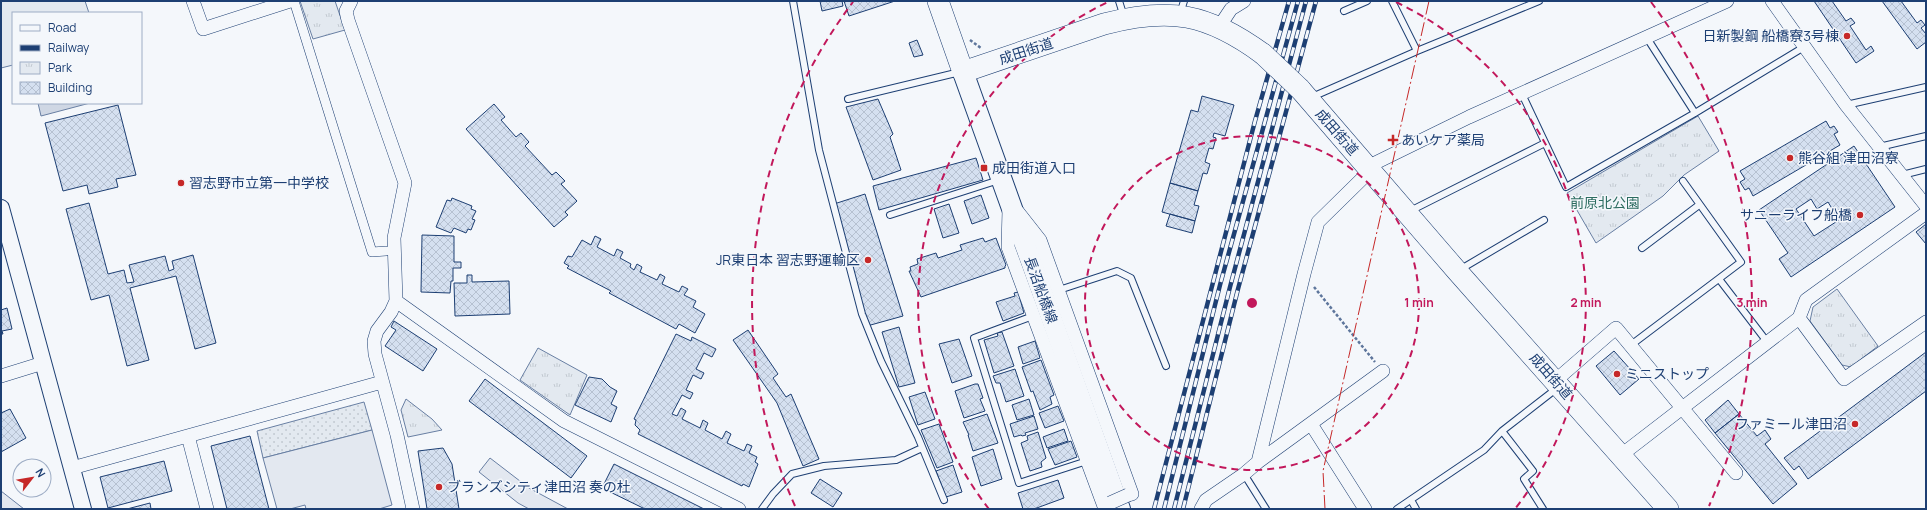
<svg xmlns="http://www.w3.org/2000/svg" width="1927" height="510" font-family="Manrope,'Noto Sans JP',sans-serif">
  <style>
    .grass { fill: url(#grass-dots); stroke: #687fa3 }
    .park { fill: url(#park-tufts); stroke: #687fa3 }
    .pitch { fill: #e3e9f0; stroke: #687fa3 }
    .parking { fill: #e3e8f0; stroke: #687fa3 }
    .water { fill: #cfd7e4; stroke: #687fa3 }
    .building { fill: url(#building-cross-hatch); stroke: #1d3f73; fill-rule: evenodd }
    .lines { fill: none; stroke-linecap: round; stroke-linejoin: round }
    .service-casing { stroke: #1d3f73; stroke-width: 8 }
    .pedestrian-casing { stroke: #1d3f73; stroke-width: 10 }
    .minor-casing { stroke: #1d3f73; stroke-width: 14 }
    .tertiary-casing { stroke: #1d3f73; stroke-width: 18 }
    .primary-casing { stroke: #1d3f73; stroke-width: 22 }
    .trunk-casing { stroke: #1d3f73; stroke-width: 22 }
    .path { stroke: #5e769c; stroke-width: 2.5; stroke-dasharray: 3 2; stroke-linecap: butt }
    .service { stroke: #f4f7fb; stroke-width: 6 }
    .pedestrian { stroke: #f4f7fb; stroke-width: 9 }
    .minor { stroke: #f4f7fb; stroke-width: 13 }
    .tertiary { stroke: #f4f7fb; stroke-width: 16 }
    .primary { stroke: #f4f7fb; stroke-width: 20 }
    .trunk { stroke: #f4f7fb; stroke-width: 21 }
    .rail-casing { stroke: #1d3f73; stroke-width: 4.5 }
    .rail { stroke: #f4f7fb; stroke-width: 3; stroke-dasharray: 9; stroke-linecap: butt }
    .minor-bridge-casing { stroke: #1d3f73; stroke-width: 14; stroke-linecap: butt }
    .trunk-bridge-casing { stroke: #1d3f73; stroke-width: 22; stroke-linecap: butt }
    .minor-bridge { stroke: #f4f7fb; stroke-width: 13 }
    .trunk-bridge { stroke: #f4f7fb; stroke-width: 21 }
    .power { stroke: #c62828; stroke-width: 1; stroke-dasharray: 14 3 2 3; stroke-linecap: butt }
    .ring { fill: none; stroke: #c2185b; stroke-width: 2; stroke-dasharray: 7 5 }
    .poi-dot { fill: #c62828; stroke: #f4f7fb; stroke-width: 1.5 }
    .labels { text-anchor: middle; stroke-width: 3; stroke-linejoin: round; paint-order: stroke }
    .poi-label { font-size: 14px; fill: #1d3f73; stroke: #f4f7fb; text-anchor: start }
    .street-label { font-size: 14px; fill: #1d3f73; stroke: #f4f7fb }
    .park-label { font-size: 14px; fill: #2c6c60; stroke: #f4f7fb }
    .centre { fill: #c2185b; stroke: #f4f7fb; stroke-width: 2 }
    .ring-label { font-size: 12px; text-anchor: middle; font-weight: bold; fill: #c2185b; stroke: #f4f7fb; stroke-width: 3; stroke-linejoin: round; paint-order: stroke }
  </style>
  <defs>
    <pattern id="grass-dots" width="8" height="8" patternUnits="userSpaceOnUse"><rect width="8" height="8" fill="#e3e9f0"/><path d="M2 2h.1M6 6h.1" fill="none" stroke="#c2c9d1" stroke-width="1.8" stroke-linecap="round"/></pattern>
    <pattern id="park-tufts" width="24" height="20" patternUnits="userSpaceOnUse"><rect width="24" height="20" fill="#e3e9f0"/><path d="M3 7l-1-3M5 7V3M7 7l1-3M15 17l-1-3M17 17v-4M19 17l1-3" fill="none" stroke="#c2c9d1"/></pattern>
    <pattern id="building-cross-hatch" width="8" height="8" patternUnits="userSpaceOnUse"><rect width="8" height="8" fill="#d5e0f0"/><path d="M0 0l8 8M0 8l8-8" fill="none" stroke="#b6c1d1"/></pattern>
  </defs>
  <rect width="100%" height="100%" fill="#f4f7fb"/>
  <path class="grass" d="M364,402L372,430L263,458L257,431Z"/>
  <path class="park" d="M300,1H335L345,30L313,39Z
    M1698,116L1719,151L1684,175L1663,196L1596,243L1567,193Z
    M1837,289L1878,346L1851,367L1842,365L1810,321L1813,307Z
    M538,348L587,375L570,415L520,380Z
    M406,399L432,419L442,430L408,437L401,410Z"/>
  <path class="pitch" d="M1,1H85L89,13H13V65L1,68Z"/>
  <path class="parking" d="M372,430L392,505L379,509H306L305,505L290,509H277L263,458Z
    M490,458L529,488L568,509H529L518,503L479,472Z
    M1,491L24,509H1Z"/>
  <path class="water" d="M38,103H90L41,116Z"/>
  <path class="building" d="M820,1H842L843,6L822,11Z
    M844,1H895L849,16Z
    M1814,1H1832L1846,21L1851,18L1855,23L1850,26L1866,50L1871,46L1874,51L1856,63Z
    M1882,1H1901L1917,23L1921,20L1925,25L1921,28L1926,34V42L1917,49Z
    M917,40L923,55L914,57L909,43Z
    M1202,96L1234,105L1225,136L1214,133L1213,137L1216,138L1213,149L1209,148L1205,162L1210,164L1207,174L1203,173L1198,191L1170,183L1191,110L1198,112Z
    M878,99L893,134L890,137L901,170L873,180L846,107Z
    M494,104L505,117L501,120L516,137L521,133L529,142L525,146L552,175L556,172L565,181L561,184L577,201L565,212L568,215L554,227L466,129Z
    M118,105L136,175L116,179L118,187L89,194L87,185L63,191L45,123Z
    M1826,121L1830,128L1834,126L1838,132L1834,134L1840,145L1753,196L1749,188L1745,190L1740,182L1745,179L1740,171Z
    M1854,146L1895,207L1791,277L1779,259L1788,253L1759,210ZM1811,199L1817,209L1828,202L1839,220L1814,236L1796,209Z
    M976,158L983,180L879,210L873,186Z
    M1170,183L1198,191L1194,205L1199,206L1195,221L1162,212Z
    M865,194L903,316L867,326L834,204Z
    M981,195L989,218L972,224L964,201Z
    M452,198L472,206L471,209L476,211L472,219L475,220L471,230L468,229L466,233L454,228L451,233L436,227L447,200L451,201Z
    M89,203L108,274L124,270L127,283L134,282L129,265L165,256L169,271L174,269L172,261L193,255L216,343L195,349L176,276L130,288L149,360L127,366L109,295L91,300L66,209Z
    M949,204L959,233L943,238L934,209Z
    M1170,214L1195,221L1192,233L1166,226Z
    M1926,224V244L1916,232Z
    M422,235L454,236V262H461V268H453V281H451L450,293L421,292Z
    M595,236L601,239L597,247L614,256L617,249L623,252L620,258L631,264L630,267L634,270L637,264L642,267L640,272L657,280L660,274L665,277L662,284L679,292L682,286L688,289L684,295L696,301L693,307L705,314L695,333L679,324L676,329L609,293L611,291L567,268L569,266L564,263L568,256L572,257L582,240L591,245Z
    M983,238L985,242L996,238L1006,265L1005,266V268L921,297L909,271H911L910,267L918,264L917,259L936,253L938,258L962,250L960,245Z
    M467,275H472V282L509,281L510,314L455,316L454,283H467Z
    M1018,292L1024,313L1003,321L996,302L1015,296L1014,293Z
    M7,308L12,329L2,331L3,334H1V310Z
    M394,321L437,349L423,371L385,346L396,330L391,327Z
    M899,327L915,383L899,387L882,332Z
    M748,330L778,374L773,378L786,397L791,394L819,459L803,466L777,403L733,340Z
    M1002,332L1014,366L994,373L984,340L998,336L997,333Z
    M676,334L691,341L692,337L716,349L712,357L704,353L696,369L704,373L701,379L693,375L686,390L693,393L690,399L682,395L672,414L677,416L681,408L686,411L682,419L700,428L703,420L708,423L705,430L722,439L726,431L731,434L727,443L744,451L747,444L752,446L749,453L757,457L755,462L758,464L749,487L743,484L742,486L638,434L640,430L635,425L636,420L634,419Z
    M959,339L972,376L952,383L939,344Z
    M1035,341L1040,358L1023,364L1018,347Z
    M1614,351L1639,379L1620,395L1596,366Z
    M1926,352V391L1808,479L1799,466L1794,470L1784,458Z
    M1041,360L1054,395L1050,397L1052,404L1040,410L1033,391L1031,392L1022,367Z
    M1015,369L1024,396L1006,402L1000,383H996L993,376Z
    M589,377L602,379L610,387L617,391L611,404L617,407L611,422L575,405Z
    M485,379L587,456L571,478L469,401Z
    M975,384H978L983,398L980,399L985,411L964,418L955,391Z
    M925,392L935,419L918,425L909,397Z
    M1029,399L1034,415L1017,420L1012,405Z
    M1728,400L1739,414L1715,433L1705,420Z
    M1058,406L1064,421L1045,428L1039,413Z
    M10,409L26,438L1,452V413Z
    M987,414L998,443L973,451L968,435H969L963,422Z
    M1739,414L1757,436L1765,430L1771,439L1765,444L1797,484L1773,504L1715,433Z
    M1034,416L1038,429L1025,433L1026,435L1022,436L1021,435L1014,437L1010,424Z
    M939,424L953,462L937,468L921,430Z
    M1064,429L1068,441L1047,448L1043,437Z
    M1038,432L1046,458L1041,462L1042,467L1030,471L1021,443L1028,440L1027,436Z
    M250,436L269,509H227L211,446Z
    M1071,441L1077,457L1055,465L1048,449Z
    M443,448L452,464L459,509H427L418,451Z
    M993,449L1002,479L981,486L972,457Z
    M164,461L172,491L108,508L100,477Z
    M614,464L704,509H645L602,488Z
    M953,465L962,492L946,497L936,471Z
    M820,479L842,493L833,507L811,493Z
    M1058,480L1064,498L1034,509H1023L1018,493Z
    M150,503L151,509H127Z"/>
  <g class="lines">
    <g class="service-casing">
      <path id="service" d="M793,1L819,150L862,314L881,361L918,437L944,500
        M1119,1L1124,17
        M1344,11L1367,1
        M1180,14L1184,1
        M1647,38L1695,113
        M1417,51L1539,1
        M1522,94L1566,187L1695,113L1804,47
        M1312,97L1417,51L1392,1
        M848,99L960,72
        M1846,105L1926,87
        M1879,147L1926,136
        M1902,175L1926,169
        M1410,211L1545,143
        M890,215L999,180
        M1642,248L1699,205
        M1461,269L1544,220
        M1719,279L1768,343
        M1059,290L1117,271L1131,278L1166,366
        M1033,316L974,338L1019,483L1087,461
        M1631,345L1741,262L1683,181
        M1502,431L1533,471L1524,479L1543,509
        M1244,474L1266,509
        M1411,500L1416,509
        M762,509L773,494L792,474L824,466L896,460L922,448
        M1397,509L1484,450L1502,431L1556,389"/>
    </g>
    <g class="pedestrian-casing">
      <path id="pedestrian" d="M294,1L372,252L386,251"/>
    </g>
    <g class="minor-casing">
      <path id="minor" d="M193,1L203,29L290,1
        M351,1L346,11L348,20L405,183L394,238L396,301L391,312L377,331L374,341L375,354L397,435L413,509
        M1772,1L1846,105L1926,206
        M1219,27L1231,9L1244,1
        M1367,167L1469,117L1727,1
        M1009,210L1008,247L1105,509
        M1018,212L1040,240L1132,494L1128,495
        M396,301L564,421L739,509
        M1799,318L1844,379L1926,322
        M1,376L43,363
        M1555,381L1616,328L1736,473
        M1311,424L1365,509
        M188,436L207,509
        M1620,456L1799,318L1806,300L1926,213
        M1258,462L1304,274L1318,222L1370,171
        M72,468L382,382
        M1201,509L1206,500L1244,474L1258,462L1383,371"/>
    </g>
    <g class="tertiary-casing">
      <path id="tertiary" d="M1,208L83,509"/>
    </g>
    <g class="primary-casing">
      <path id="primary" d="M963,72L1120,509"/>
    </g>
    <g class="trunk-casing">
      <path id="trunk" d="M938,1L963,72L1104,24C1170,7 1207,13 1263,54
        M1300,89L1457,271L1668,509"/>
    </g>
    <path class="path" d="M970,40L981,48
      M1314,287L1375,362"/>
    <use href="#service" class="service"/>
    <use href="#pedestrian" class="pedestrian"/>
    <use href="#minor" class="minor"/>
    <use href="#tertiary" class="tertiary"/>
    <use href="#primary" class="primary"/>
    <use href="#trunk" class="trunk"/>
    <g class="rail-casing">
      <path id="rail" d="M1154,509L1255,121L1289,1
        M1164,509L1220,285L1298,1
        M1174,509L1230,287L1306,1
        M1183,509L1238,289L1316,1"/>
    </g>
    <use href="#rail" class="rail"/>
    <g class="minor-bridge-casing">
      <path id="minor-bridge" d="M1110,503L1128,495"/>
    </g>
    <g class="trunk-bridge-casing">
      <path id="trunk-bridge" d="M1263,54L1300,89"/>
    </g>
    <use href="#minor-bridge" class="minor-bridge"/>
    <use href="#trunk-bridge" class="trunk-bridge"/>
    <path class="power" d="M1325,509L1323,471L1429,1"/>
  </g>
  <g class="ring">
    <circle cx="1252" cy="303" r="167"/>
    <path d="M989 509A334 334 0 0 1 1108 2M1396 2A334 334 0 0 1 1515 509"/>
    <path d="M795 506A500 500 0 0 1 853 2M1651 2A500 500 0 0 1 1709 506"/>
  </g>
  <g class="poi-dot">
    <circle cx="1847" cy="36" r="4"/>
    <path d="M1391 134h4v4h4v4h-4v4h-4v-4h-4v-4h4z"/>
    <circle cx="1790" cy="158" r="4"/>
    <rect x="980" y="164" width="8" height="8" rx="2"/>
    <circle cx="181" cy="183" r="4"/>
    <circle cx="1860" cy="215" r="4"/>
    <circle cx="868" cy="260" r="4"/>
    <circle cx="1617" cy="374" r="4"/>
    <circle cx="1855" cy="424" r="4"/>
    <circle cx="439" cy="487" r="4"/>
  </g>
  <g class="labels">
    <g class="poi-label">
      <text x="1839" y="41" text-anchor="end">日新製鋼 船橋寮3号棟</text>
      <text x="1401" y="145">あいケア薬局</text>
      <text x="1798" y="163">熊谷組 津田沼寮</text>
      <text x="992" y="173">成田街道入口</text>
      <text x="189" y="188">習志野市立第一中学校</text>
      <text x="1852" y="220" text-anchor="end">サニーライフ船橋</text>
      <text x="860" y="265" text-anchor="end">JR東日本 習志野運輸区</text>
      <text x="1625" y="379">ミニストップ</text>
      <text x="1847" y="429" text-anchor="end">ファミール津田沼</text>
      <text x="447" y="492">ブランズシティ津田沼 奏の杜</text>
    </g>
    <g class="street-label">
      <text transform="translate(1026 51) rotate(-18)" y="5">成田街道</text>
      <text transform="translate(1337 132) rotate(49)" y="5">成田街道</text>
      <text transform="translate(1041 290) rotate(70)" y="5">長沼船橋線</text>
      <text transform="translate(1551 376) rotate(49)" y="5">成田街道</text>
    </g>
    <g class="park-label">
      <text x="1605" y="208">前原北公園</text>
    </g>
  </g>
  <circle cx="1252" cy="303" r="6" class="centre"/>
  <g class="ring-label">
    <text x="1419" y="307">1 min</text>
    <text x="1586" y="307">2 min</text>
    <text x="1752" y="307">3 min</text>
  </g>
  <rect width="1927" height="510" fill="none" stroke="#1d3f73" stroke-width="4"/>
  <rect x="12" y="12" width="130" height="92" fill="#f4f7fb" stroke="#9eadc5"/>
  <rect x="20" y="25" width="20" height="6" fill="#f4f7fb" stroke="#9eadc5"/>
  <text x="48" y="32" font-size="12" fill="#1d3f73">Road</text>
  <rect x="20" y="45" width="20" height="6" fill="#1d3f73" stroke="#9eadc5"/>
  <text x="48" y="52" font-size="12" fill="#1d3f73">Railway</text>
  <rect x="20" y="62" width="20" height="12" fill="url(#park-tufts)" stroke="#9eadc5"/>
  <text x="48" y="72" font-size="12" fill="#1d3f73">Park</text>
  <rect x="20" y="82" width="20" height="12" fill="url(#building-cross-hatch)" stroke="#9eadc5"/>
  <text x="48" y="92" font-size="12" fill="#1d3f73">Building</text>
  <g transform="translate(32 478) rotate(59)"><circle r="19" fill="#f4f7fb" stroke="#9eadc5"/>
  <path d="M0-3L7 15L0 10L-7 15Z" fill="#c62828"/>
  <text y="-6" font-size="11" font-weight="bold" text-anchor="middle" fill="#1d3f73">N</text>
  </g>
</svg>
